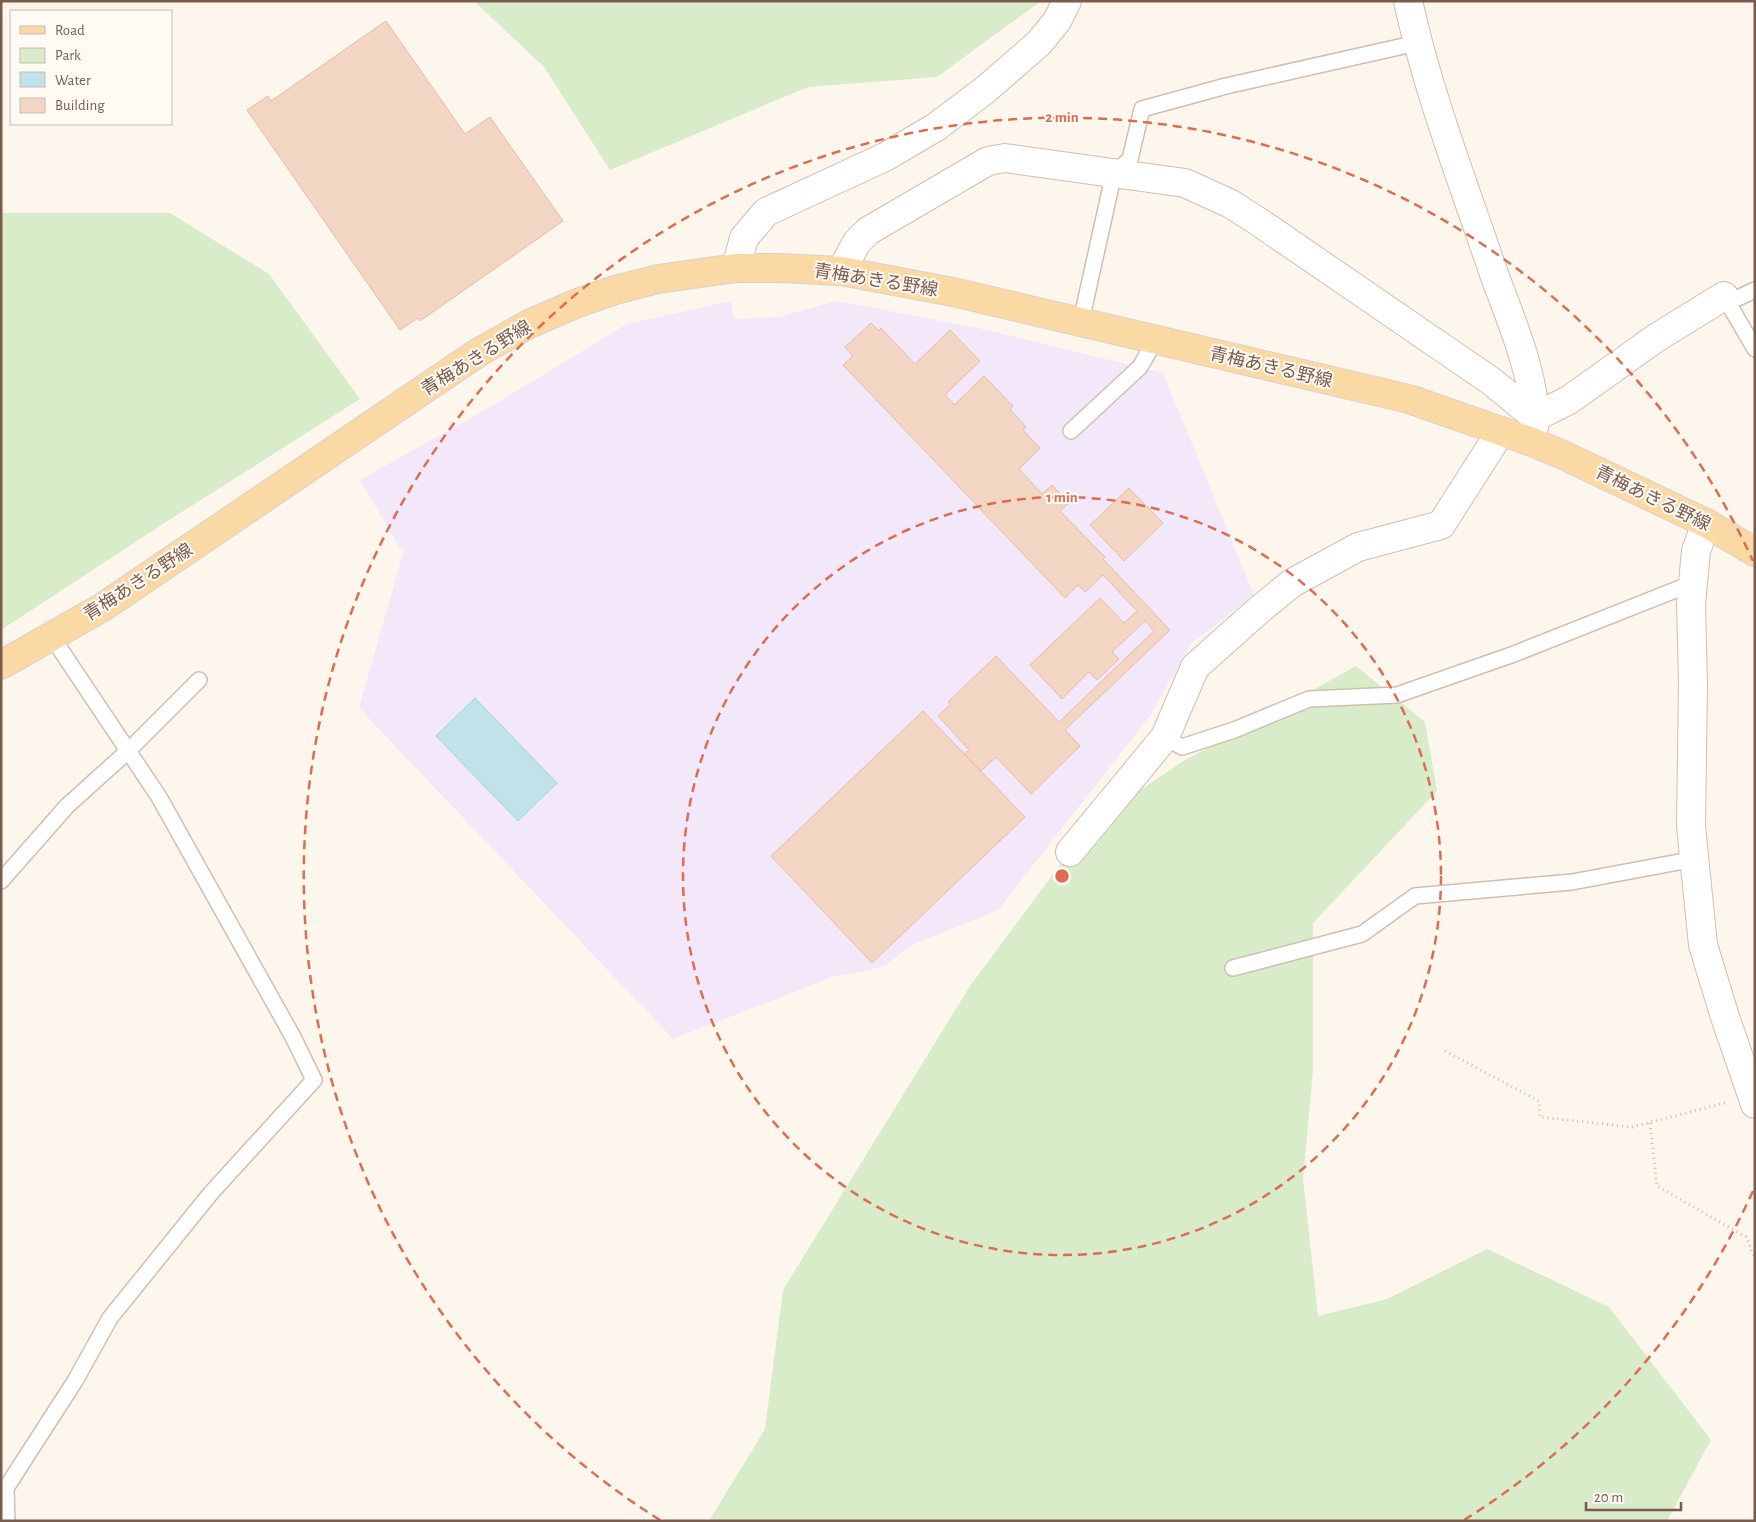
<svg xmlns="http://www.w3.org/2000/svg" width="1756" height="1522" font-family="'Alegreya Sans','Noto Sans JP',sans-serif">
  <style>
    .education { fill: #f3e8fa }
    .green { fill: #d8ecc9 }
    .water { fill: #bfe3e8; stroke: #a5d3da }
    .building { fill: #f3d5c3; stroke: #e6bba3 }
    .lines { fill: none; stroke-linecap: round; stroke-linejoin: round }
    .lane-casing { stroke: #d1beb0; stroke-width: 18 }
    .street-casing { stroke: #d1beb0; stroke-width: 30 }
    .primary-casing { stroke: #dad1cd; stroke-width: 30 }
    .path { stroke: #d9b8a5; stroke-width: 3; stroke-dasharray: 1 4; stroke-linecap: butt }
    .lane { stroke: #fff; stroke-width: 15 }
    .street { stroke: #fff; stroke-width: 28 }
    .primary { stroke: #fbd9a5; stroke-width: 28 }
    .ring { fill: none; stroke: #dc6d51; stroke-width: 2.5; stroke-dasharray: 9 6 }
    .labels { text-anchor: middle; stroke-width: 4; stroke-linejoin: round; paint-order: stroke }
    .street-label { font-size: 18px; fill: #7a5c4d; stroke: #fffaf3 }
    .centre { fill: #dc6d51; stroke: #fffaf3; stroke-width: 2.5 }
    .ring-label { font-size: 15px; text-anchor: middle; font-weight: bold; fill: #dc6d51; stroke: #fffaf3; stroke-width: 4; stroke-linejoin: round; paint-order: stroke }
  </style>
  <rect width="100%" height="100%" fill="#fdf6ec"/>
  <path class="education" d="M731,301L733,319L779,317L836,301L974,327L1163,373L1254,595L1191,644L1150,716L998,910L912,945L886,965L869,970L835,976L673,1039L359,708L403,553L360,480L495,404L627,324Z"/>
  <path class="green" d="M474,1H1041L937,77L808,87L610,170L544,67Z
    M1,213H170L269,274L360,399L166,522L1,630Z
    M1356,666L1425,722L1437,791L1313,923V1071L1303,1179L1318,1316L1387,1299L1487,1249L1609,1307L1711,1440L1667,1521H709L765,1429L783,1290L970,986L1091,823L1182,762Z"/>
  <path class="water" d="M475,698L557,783L518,821L436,736Z"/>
  <path class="building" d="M386,21L465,134L490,117L563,221L420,321L418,318L400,330L247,110L268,96L271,101Z
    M871,323L879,331L881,328L915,364L950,330L980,361L945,395L954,405L984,376L1013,406L1010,409L1026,427L1023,430L1040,448L1019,469L1042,494L1052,485L1069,503L1060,511L1105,557L1103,559L1170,630L1065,730L1080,746L1031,794L996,757L981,771L964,754L969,750L938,716L951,704L948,702L996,656L1059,722L1154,631L1145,621L1112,652L1119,659L1097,680L1089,672L1062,699L1030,665L1100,598L1124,623L1137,611L1103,575L1085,592L1078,585L1065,598L843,365L853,356L845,347Z
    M1129,488L1163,523L1124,561L1090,525Z
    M923,711L1025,817L872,963L771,856Z"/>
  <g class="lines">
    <g class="lane-casing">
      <path id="lane" d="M1724,296L1755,349
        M1727,303L1755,290
        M1081,321L1111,186L1116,172L1130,159L1142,109L1226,86L1417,43
        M1071,431L1140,367L1156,339
        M1165,737L1182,747L1234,730L1309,699L1397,695L1514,654L1693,583
        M1,881L67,806L128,751L199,680
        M1233,968L1362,934L1415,896L1572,882L1695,859
        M7,1521L6,1488L75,1381L110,1318L211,1193L314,1080L293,1037L159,797L52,637"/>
    </g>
    <g class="street-casing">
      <path id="street" d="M1408,1C1428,93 1464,185 1494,274C1510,318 1538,381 1534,427
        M736,268L744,238L766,212L885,157L936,127L985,90L1039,43L1057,21L1067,1
        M841,271L857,242L868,231L988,161L1005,158L1185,183L1231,204L1259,222L1491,381L1535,417L1569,400L1656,338L1724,296
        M1706,523L1696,551L1691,604L1693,684L1691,826L1703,945L1726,1020L1755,1104
        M1070,852L1165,737L1195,667L1259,610L1292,583L1358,547L1441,525L1501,431"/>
    </g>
    <g class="primary-casing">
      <path id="primary" d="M1,665L103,607L479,352L529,324L575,304L615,290L658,279L736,268H780L841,271L953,292L1409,399L1532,442L1563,455L1706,523L1755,552"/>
    </g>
    <path class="path" d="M1445,1051L1539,1101L1540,1117L1632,1127L1725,1103
      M1650,1123L1657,1186L1746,1237L1755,1259"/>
    <use href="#lane" class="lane"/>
    <use href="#street" class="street"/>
    <use href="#primary" class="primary"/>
  </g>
  <g class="ring">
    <circle cx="1062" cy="876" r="379"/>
    <path d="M1753 1191A759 759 0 0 1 1464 1520M660 1520A759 759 0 1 1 1753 561"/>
  </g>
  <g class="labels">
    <g class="street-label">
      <text transform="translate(876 280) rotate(9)" y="6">青梅あきる野線</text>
      <text transform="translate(476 358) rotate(-32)" y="6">青梅あきる野線</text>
      <text transform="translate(1271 367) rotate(13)" y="6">青梅あきる野線</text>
      <text transform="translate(1653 498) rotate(26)" y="6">青梅あきる野線</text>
      <text transform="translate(138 582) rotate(-33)" y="6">青梅あきる野線</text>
    </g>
  </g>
  <circle cx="1062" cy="876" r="8" class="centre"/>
  <g class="ring-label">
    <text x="1062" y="122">2 min</text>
    <text x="1062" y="502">1 min</text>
  </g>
  <rect width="1756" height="1522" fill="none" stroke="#7a5c4d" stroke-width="5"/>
  <rect x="10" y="10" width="162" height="115" fill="#fffaf3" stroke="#cabbb1"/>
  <rect x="20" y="26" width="25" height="8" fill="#fbd9a5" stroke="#cabbb1"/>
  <text x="55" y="35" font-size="15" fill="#7a5c4d">Road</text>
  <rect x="20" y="48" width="25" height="15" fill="#d8ecc9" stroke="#cabbb1"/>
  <text x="55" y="60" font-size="15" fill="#7a5c4d">Park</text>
  <rect x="20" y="72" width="25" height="15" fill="#bfe3e8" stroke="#cabbb1"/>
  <text x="55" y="85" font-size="15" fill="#7a5c4d">Water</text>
  <rect x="20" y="98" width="25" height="15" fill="#f3d5c3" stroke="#cabbb1"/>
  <text x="55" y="110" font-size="15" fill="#7a5c4d">Building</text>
  <path d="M1586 1502v8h95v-8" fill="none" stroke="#7a5c4d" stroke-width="2.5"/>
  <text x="1594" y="1502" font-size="15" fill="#7a5c4d" stroke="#fffaf3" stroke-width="4" paint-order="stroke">20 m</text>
</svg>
